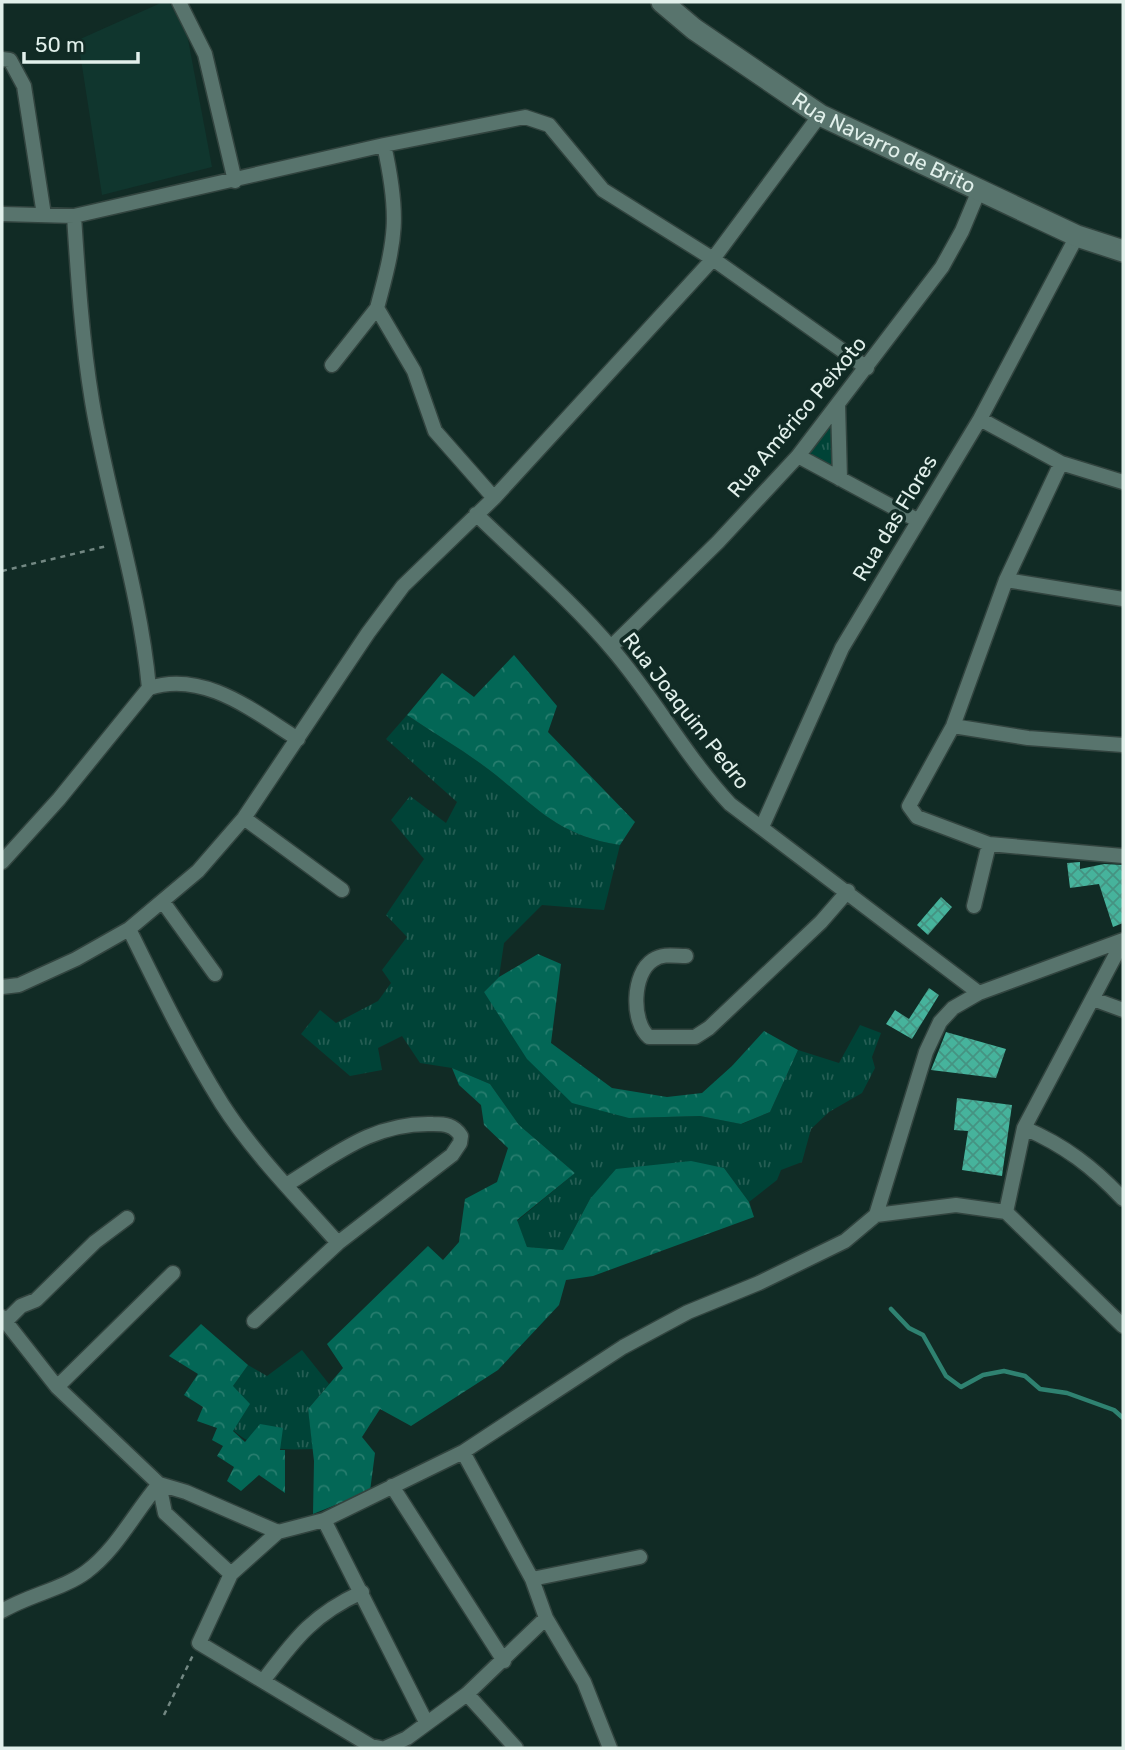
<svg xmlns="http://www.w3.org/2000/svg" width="1125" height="1750" font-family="Rubik,sans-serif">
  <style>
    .built { fill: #10362e }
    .grass { fill: url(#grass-tufts) }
    .forest { fill: url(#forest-crowns) }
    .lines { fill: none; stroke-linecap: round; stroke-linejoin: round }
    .stream { stroke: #2f8271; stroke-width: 4.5 }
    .building { fill: url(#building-cross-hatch) }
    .street-casing { stroke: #32443f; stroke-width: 17 }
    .secondary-casing { stroke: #32443f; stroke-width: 24 }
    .path { stroke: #738883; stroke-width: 2.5; stroke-dasharray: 5 5; stroke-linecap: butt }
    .street { stroke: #58746d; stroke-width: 14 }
    .secondary { stroke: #58746d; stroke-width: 21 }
    .labels { text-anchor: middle; stroke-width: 7; stroke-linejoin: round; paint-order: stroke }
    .street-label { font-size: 21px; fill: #e1f0eb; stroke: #112b25 }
  </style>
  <defs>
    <pattern id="grass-tufts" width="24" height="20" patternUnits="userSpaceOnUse" patternTransform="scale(1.75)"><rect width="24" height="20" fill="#004337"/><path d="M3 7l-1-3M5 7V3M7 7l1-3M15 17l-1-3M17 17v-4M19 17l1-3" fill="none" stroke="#255e54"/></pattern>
    <pattern id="forest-crowns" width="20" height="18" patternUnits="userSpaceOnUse" patternTransform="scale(1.75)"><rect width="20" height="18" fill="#036756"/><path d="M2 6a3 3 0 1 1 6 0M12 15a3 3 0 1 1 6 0" fill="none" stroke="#277d6e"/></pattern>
    <pattern id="building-cross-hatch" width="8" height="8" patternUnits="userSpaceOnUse" patternTransform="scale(1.75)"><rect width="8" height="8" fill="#46b39c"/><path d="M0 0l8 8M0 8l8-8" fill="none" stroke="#459382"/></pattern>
  </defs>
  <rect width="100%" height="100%" fill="#112b25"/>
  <path class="built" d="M163,2H169L187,34L212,167L102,195L78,40Z"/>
  <path class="grass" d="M835,421L834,471L802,455Z
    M407,715C435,734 465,751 492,772C539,809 557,835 620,845L604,910L542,905L504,943L499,977L484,992L629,1118L700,1116L742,1124L770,1112L798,1050L839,1063L860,1025L881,1033L872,1057L875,1068L862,1093L829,1112L811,1129L802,1162L781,1170L777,1180L749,1202L724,1168L590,1199L563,1250L527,1247L517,1221L575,1173L519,1125L490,1084L452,1068L420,1063L402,1036L378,1048L382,1070L350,1076L301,1034L320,1010L336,1023L378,1001L391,983L382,970L407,937L386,915L424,859L391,820L410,796L446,823L457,802L386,739Z
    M302,1350L329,1384L308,1409L313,1449C284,1450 255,1451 233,1430V1386L248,1365L267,1376Z"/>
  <path class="forest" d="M514,655L557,706L548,732L635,822L620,845C557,835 539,809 492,772C465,751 435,734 407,715L442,673L474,697Z
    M538,954L561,964L551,1043L612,1088L667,1097L702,1093L732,1066L764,1031L798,1050L770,1112L741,1124L700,1116L629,1118L572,1103L527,1059L484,992L499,977Z
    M452,1068L490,1084L519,1125L575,1173L517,1220L527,1247L563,1250L590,1199L616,1169L691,1161L724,1168L749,1202L754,1217L593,1276L566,1280L559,1305L498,1370L411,1426L380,1409L362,1437L375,1453L370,1491L313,1514L314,1461L308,1409L343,1368L327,1344L428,1246L443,1260L459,1242L465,1199L497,1182L508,1148L484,1125L481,1105L459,1085Z
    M201,1324L248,1365L233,1386L250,1404L233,1431L245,1442L260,1424L283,1428L280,1450H285V1493L259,1475L241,1491L227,1481L234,1467L217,1456L223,1446L212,1440L217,1428L197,1421L203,1407L184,1395L198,1374L169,1356Z"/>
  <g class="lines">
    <path class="stream" d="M891,1309L909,1328L923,1335L946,1376L961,1387L983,1375L1004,1371L1025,1376L1040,1389L1067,1393L1114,1410L1123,1418"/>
  </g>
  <path class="building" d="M1080,862V869L1104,864L1123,865V923L1113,927L1099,884L1070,888L1067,863Z
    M941,897L952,907L928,935L917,925Z
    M929,988L939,995L912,1039L886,1024L895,1010L909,1019Z
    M946,1032L1006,1049L996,1078L931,1070Z
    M957,1098L1012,1105L1002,1176L962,1170L968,1131L954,1130Z"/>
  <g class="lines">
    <g class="street-casing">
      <path id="street" d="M179,2L205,54L235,181
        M2,59L10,60L24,86L44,215
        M384,145C400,217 396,238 377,308L414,371L435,431L494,498
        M2,214L74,216L384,145L525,117L549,125L603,190L713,259L867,368
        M74,216C78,278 82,340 92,401C108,498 140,590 149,688
        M332,365L377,308
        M838,404L840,479
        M980,419L1061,463L1123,482
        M798,456L917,520
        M1061,463L1006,580L953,726L909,806L917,817L989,844L1123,856
        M476,514C521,558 572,601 613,650C655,699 686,757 730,804L979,993
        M1006,580L1123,599
        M611,647L718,542L798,456L942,267L962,231L980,188
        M953,726L1028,738L1123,745
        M244,818L342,890
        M762,827L842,648L980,419L1077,236
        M2,862L59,799L149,688C204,670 253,711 298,739
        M163,902L215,974
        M974,906L989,844
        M129,929C158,988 187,1048 222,1104C254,1154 299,1199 338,1243
        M686,956C675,956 663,953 653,960C632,973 631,1022 649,1037H695L709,1028L821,922L848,891
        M2,987L19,985L76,959L129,929L198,871L244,818L368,633L403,586L494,498L713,259L820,115
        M1093,999L1123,1010
        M1024,1128C1064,1145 1093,1167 1123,1199
        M1006,1212L1024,1128L1123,941
        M876,1215L926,1052L940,1022L953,1008L979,993L1123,940
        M876,1215L956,1205L1006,1212L1123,1326
        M2,1317L57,1387L159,1484L186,1492L278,1532
        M254,1321L338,1243L452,1155L460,1143L461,1136C454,1125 445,1124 433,1124C373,1122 335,1155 286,1185
        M5,1322L21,1306L36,1300L95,1242L127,1218
        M57,1387L173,1273
        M463,1452L532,1579L546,1618L584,1682L610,1748
        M159,1484L165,1513L231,1574
        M392,1486L504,1661
        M324,1520L426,1722
        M532,1579L640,1557
        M2,1611C29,1595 63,1589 86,1572C117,1549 134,1513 159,1484
        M263,1681C295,1639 312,1615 362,1592
        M467,1694L516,1748
        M381,1748L371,1746L199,1643L231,1574L278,1532L324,1520L463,1452L623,1347L688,1312L759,1283L845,1241L876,1215
        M385,1748L407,1738L467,1694L546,1618"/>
    </g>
    <g class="secondary-casing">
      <g id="secondary">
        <path id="s1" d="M662,2L694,29L820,115L1077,236L1123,251"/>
      </g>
    </g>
    <path class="path" d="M2,571L107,546
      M164,1715L193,1655"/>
    <use href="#street" class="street"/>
    <use href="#secondary" class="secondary"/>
  </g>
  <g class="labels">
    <g class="street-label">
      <text dy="7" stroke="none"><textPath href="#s1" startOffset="264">Rua Navarro de Brito</textPath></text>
      <text transform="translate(797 417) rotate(-50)" y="7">Rua Américo Peixoto</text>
      <text transform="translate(895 518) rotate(-59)" y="7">Rua das Flores</text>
      <text transform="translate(686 711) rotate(52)" y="7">Rua Joaquim Pedro</text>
    </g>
  </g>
  <rect width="1125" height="1750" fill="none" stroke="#e1f0eb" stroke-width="7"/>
  <path d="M24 52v10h114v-10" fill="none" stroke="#e1f0eb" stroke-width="3.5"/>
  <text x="35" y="52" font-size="21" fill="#e1f0eb" stroke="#112b25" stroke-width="5" paint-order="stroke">50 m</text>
</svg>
